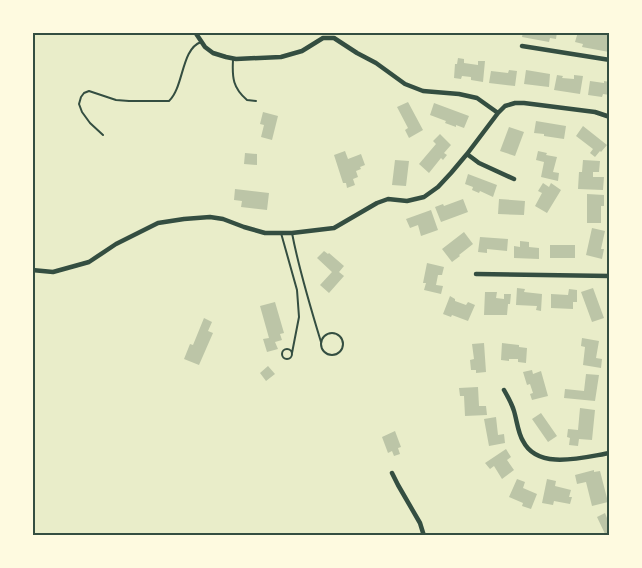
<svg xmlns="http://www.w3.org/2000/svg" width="642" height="568" font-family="Merriweather,serif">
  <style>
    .building { fill: #bcc5a7 }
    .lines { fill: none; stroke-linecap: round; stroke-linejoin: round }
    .service { stroke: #344e41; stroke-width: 2 }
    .minor { stroke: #344e41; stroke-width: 4.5 }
    .neatline { fill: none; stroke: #344e41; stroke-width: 2 }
  </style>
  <rect width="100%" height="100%" fill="#e9edc9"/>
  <path class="building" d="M523,32H557L556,39L550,38L549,42L522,37Z
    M578,32H610L609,52L582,47L583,44L575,42Z
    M458,58L464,59V63L478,65V61H485L483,82L471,80V77L462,76L461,79L454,78L455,64H457Z
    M509,70L517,71L515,86L489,83L491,71L508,73Z
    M526,70L550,74L549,87L524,84Z
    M557,75L563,76L562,78L574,79V75L583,76L580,94L554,90Z
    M590,81L604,83V81L610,82V95L603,94L602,97L588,95Z
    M408,102L423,130L409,138L405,130L408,128L397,107Z
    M434,103L469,116L464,128L456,125V127L445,123L446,121L430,115Z
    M263,112L278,116L272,140L261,137L264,125L260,124Z
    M536,121L566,126L564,139L544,136V134L534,133Z
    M583,126L607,145L601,152L600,151L595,157L590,153L593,149L576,136Z
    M509,127L524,132L515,156L500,151Z
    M440,134L451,145L444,153L447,155L443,160L441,158L429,173L419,164L436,144L433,141Z
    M345,151L348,159L361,154L365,165L360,167L361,169L356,171L358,177L353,179L355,185L347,188L346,183H343L334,155Z
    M538,151L547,153L546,155L557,157L553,172L559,173L558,181L541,177L544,162L536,160Z
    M245,153L257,154V165L244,164Z
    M395,160L409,161L406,186L392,185Z
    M583,160L600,161L599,172H593V177H604L603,190L578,189L579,172H582Z
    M468,174L497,185L493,197L480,191L479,193L472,190L473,187L465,184Z
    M543,183L549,187L551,183L561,190L547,213L535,206L542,193L538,191Z
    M235,189L269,193L267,210L241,207L242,201L234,200Z
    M587,194L604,195V206H601V223H587Z
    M463,199L468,212L441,222L435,207L443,204L444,206Z
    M499,199L525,201L524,215L498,214Z
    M431,210L438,230L421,236L418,225L410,228L406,219Z
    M592,228L605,231L601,249H604L602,259L586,255Z
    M464,232L473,244L459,255L460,256L452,262L442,249Z
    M480,237L508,239L507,251L487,249V253L478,252Z
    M520,241L529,242V247L539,248V259L514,258V246L520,247Z
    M550,245H575V258H550Z
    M324,251L328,254L329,253L344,266L339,272L344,276L329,293L320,285L332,272L317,258Z
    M427,263L444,267L442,275H438L436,285L443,286L441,294L424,290L426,283H423Z
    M517,288L525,289L524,292L542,294L541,311L536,310L537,306L516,305Z
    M593,288L604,318L592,322L581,292Z
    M569,289L577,290V302H573V309L551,308V294L568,295Z
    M485,292H497L496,298L504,299V294H511L510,304H508L507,315H484Z
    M450,296L455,299V301L466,305L468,302L475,305L468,321L452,315L451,317L443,314Z
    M275,302L284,333L280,334L282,340L275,342L278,349L267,352L263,339L269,338L260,306Z
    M204,318L212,322L208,331L213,333L199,365L184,359L190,344L193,345Z
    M582,338L599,341L596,358L602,359L601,368L583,365L585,347L581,346Z
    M484,343L486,372L476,373V370H471L470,360L474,359L472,344Z
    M502,343L519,345V347L527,348L526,363L518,362V359H509V361L501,360Z
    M268,366L275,374L266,381L260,373Z
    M532,370L533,374L541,371L548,396L532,400L530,394L533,393L530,384L527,385L523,372Z
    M586,374L599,375L595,401L564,398L565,389L584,391Z
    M478,387L479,406H486L487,415L465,416L464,396H460L459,388Z
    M580,408L595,410L592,440L579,439L578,446L569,445L570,438L567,437L568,429L578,430Z
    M541,413L557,436L548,442L532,419Z
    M496,417L498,435L504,434L505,443L489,446L484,419Z
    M395,431L401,447L398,448L400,454L394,456L392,451L388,453L382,437Z
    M506,449L511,457L507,460L514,470L502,479L494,466L490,469L485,463Z
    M594,470V472L600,471L608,502L592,506L586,482L577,484L575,475Z
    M517,479L525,482L523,488L537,494L531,509L522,506L523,503L509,497Z
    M547,479L556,481L555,486L571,490L569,497H572L570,504L554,501L553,505L542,503Z
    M605,513L607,518L610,517V536H606L597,517Z"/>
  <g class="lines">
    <path class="service" d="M233,60C232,78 233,88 247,100L256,101
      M103,135L90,123L82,112L79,104L81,97L84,93L89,91L116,100L129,101H169C184,87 181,49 201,42
      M281,233L297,290L299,317L292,353
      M292,233C299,270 310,306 321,342
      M321 344a11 11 0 1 1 22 0a11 11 0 1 1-22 0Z
      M282 354a5 5 0 1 1 10 0a5 5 0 1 1-10 0Z"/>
    <path class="minor" d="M195,32L205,47L213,53L226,57L236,59L281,57L302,51L323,38H334L357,53L376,63L405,84L423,91L459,94L477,98L498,113
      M522,46L610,60
      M467,154L479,163L514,179
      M32,270L53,272L89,262L116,244L158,223L184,219L210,217L223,219L244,227L265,233H292L334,228L377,203L388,199L407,201L424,197L438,187L451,173L467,154L498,113L505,106L515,103H524L595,112L610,117
      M476,274L610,276
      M504,390C508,397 512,404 514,411C517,421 518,433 523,441C538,471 584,457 610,453
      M392,473L398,485L420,523L424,536"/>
  </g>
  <rect width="642" height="568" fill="none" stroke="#fefae0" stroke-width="68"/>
  <rect x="34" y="34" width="574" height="500" class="neatline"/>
</svg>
